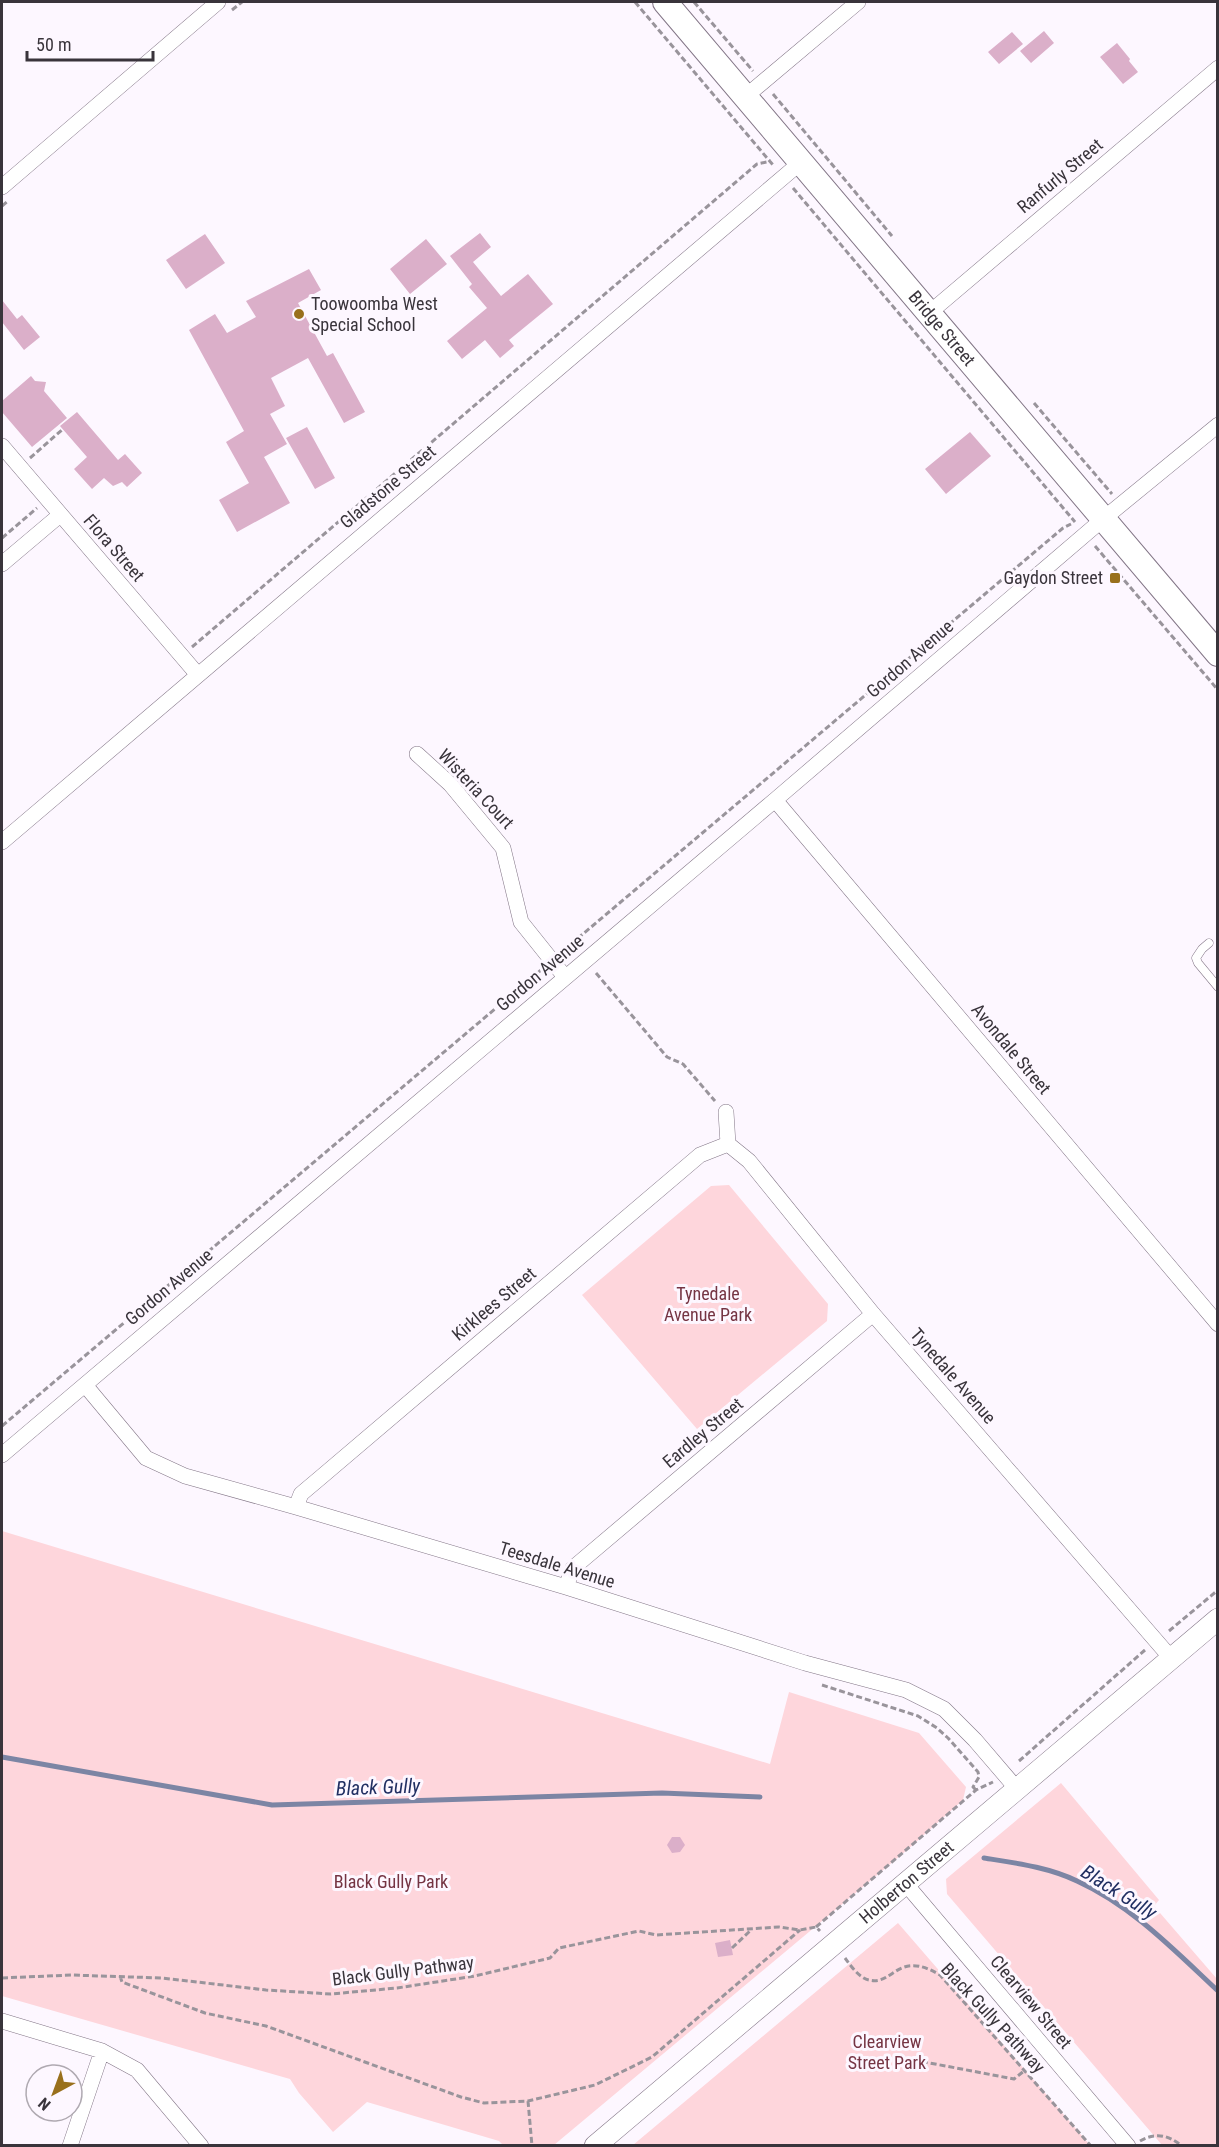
<svg xmlns="http://www.w3.org/2000/svg" width="1219" height="2147" font-family="'Roboto Condensed',sans-serif">
  <style>
    .green { fill: #fed6dc }
    .lines { fill: none; stroke-linecap: round; stroke-linejoin: round }
    .stream { stroke: #7c85a4; stroke-width: 5 }
    .building { fill: #dbafc9 }
    .lane-casing { stroke: #837687; stroke-width: 9 }
    .street-casing { stroke: #837687; stroke-width: 16 }
    .secondary-casing { stroke: #837687; stroke-width: 22 }
    .primary-casing { stroke: #837687; stroke-width: 26 }
    .path { stroke: #99949b; stroke-width: 3; stroke-dasharray: 6 3; stroke-linecap: butt }
    .lane { stroke: #fff; stroke-width: 8 }
    .street { stroke: #fff; stroke-width: 15 }
    .secondary { stroke: #fff; stroke-width: 21 }
    .primary { stroke: #fff; stroke-width: 24 }
    .poi-dot { fill: #99701c; stroke: #fdf7ff; stroke-width: 2 }
    .labels { text-anchor: middle; stroke-width: 6; stroke-linejoin: round; paint-order: stroke }
    .street-label { font-size: 18px; fill: #39343b; stroke: #fdf7ff }
    .poi-label { font-size: 18px; fill: #39343b; stroke: #fdf7ff; text-anchor: start }
    .park-label { font-size: 18px; fill: #753443; stroke: #fdf7ff }
    .water-label { font-size: 20px; font-style: italic; fill: #212f62; stroke: #fdf7ff }
  </style>
  <rect width="100%" height="100%" fill="#fdf7ff"/>
  <path class="green" d="M729,1185L828,1304L827,1321L697,1429L582,1295L711,1186Z
    M2,1531L770,1764L789,1692L919,1733L966,1787L963,1800L907,1850L554,2145H503L499,2141L367,2102L333,2132L299,2093L290,2079L2,1996Z
    M1061,1783L1159,1900L1154,1906L1217,1979V2145H1162L947,1894L946,1879Z
    M898,1923L1090,2145H633Z"/>
  <g class="lines">
    <path class="stream" d="M2,1757L272,1805L662,1793L760,1797
      M984,1858C1015,1863 1048,1867 1077,1881C1132,1906 1174,1950 1218,1991"/>
  </g>
  <path class="building" d="M1044,31L1054,43L1031,63L1020,51Z
    M1012,32L1023,44L999,64L988,52Z
    M1117,43L1130,59L1129,61L1138,72L1123,84L1100,57Z
    M480,233L491,247L473,262L501,296L528,274L553,304L509,340L514,346L500,358L485,340L462,359L447,341L487,308L469,287L472,284L450,256Z
    M205,234L225,263L186,289L166,260Z
    M426,239L447,264L410,294L390,269Z
    M309,269L321,290L298,303L327,356L333,353L365,412L344,423L308,358L271,378L285,406L270,414L287,444L264,457L290,503L237,532L219,500L249,483L226,442L244,431L189,330L215,314L227,333L256,317L246,301Z
    M2,300L17,319L22,315L40,337L24,350L2,322Z
    M31,376L35,381L46,382L44,391L67,418L32,447L2,412V401Z
    M77,412L118,460L125,454L142,473L127,487L122,482L113,486L104,478L92,489L74,469L87,457L60,426Z
    M307,427L335,478L315,489L286,438Z
    M970,432L991,456L946,494L925,469Z
    M672,1837H680L685,1845L680,1852L672,1853L667,1845Z
    M730,1940L733,1955L718,1957L715,1943Z"/>
  <g class="lines">
    <g class="lane-casing">
      <path id="lane" d="M1209,943L1202,949L1196,958L1198,963L1218,987"/>
    </g>
    <g class="street-casing">
      <path id="street" d="M745,97L858,2
        M2,187L218,2
        M928,314L1218,68
        M2,446L198,675
        M2,564L60,515
        M417,754L450,784L503,848L521,922L565,977
        M775,800L1218,1324
        M2,842L800,163
        M726,1112L728,1144L749,1161L873,1314L1171,1658
        M85,1385L146,1458L185,1476L296,1507L566,1587L805,1663L906,1690L944,1709L975,1740L1017,1789
        M2,1455L775,800L1102,520L1218,425
        M296,1507L301,1494L320,1478L700,1155L728,1144
        M566,1587L573,1568L873,1314
        M905,1883L1128,2146
        M2,2021L102,2051L137,2070L201,2146
        M70,2146L102,2051"/>
    </g>
    <g class="secondary-casing">
      <g id="secondary">
        <path id="s1" d="M595,2146L1218,1619"/>
      </g>
    </g>
    <g class="primary-casing">
      <g id="primary">
        <path id="s2" d="M665,2L1218,654"/>
      </g>
    </g>
    <path class="path" d="M635,2L773,165
      M694,2L753,71
      M232,10L242,2
      M773,94L892,236
      M793,188L1075,522
      M2,206L8,201
      M1034,403L1112,494
      M30,458L63,429
      M2,538L37,508
      M1095,546L1218,690
      M192,647L757,164L771,161
      M564,950L1063,528L1071,524
      M596,973L667,1057L683,1064L715,1101
      M2,1426L541,970
      M1169,1631L1218,1590
      M822,1685L918,1716L937,1728L948,1738L978,1772L979,1777L973,1787L976,1790
      M1019,1761L1145,1650
      M816,1927L976,1790L993,1782
      M732,1948L751,1930
      M845,1958C851,1966 859,1978 869,1980C894,1986 897,1949 940,1975L1091,2146
      M120,1976L122,1982L205,2013L266,2026L461,2097L484,2103L528,2101L595,2085L652,2057L800,1930
      M2,1978L71,1975L162,1978L266,1990L331,1994L397,1988L475,1976L550,1958L559,1948L639,1931L656,1935L779,1927L800,1930L816,1927L820,1931
      M886,2059L914,2060L1014,2079L1024,2071
      M528,2101L532,2146
      M1140,2141C1156,2132 1168,2135 1182,2146"/>
    <use href="#lane" class="lane"/>
    <use href="#street" class="street"/>
    <use href="#secondary" class="secondary"/>
    <use href="#primary" class="primary"/>
  </g>
  <g class="poi-dot">
    <circle cx="299" cy="314" r="6"/>
    <rect x="1109" y="572" width="12" height="12" rx="3"/>
  </g>
  <g class="labels">
    <g class="street-label">
      <text transform="translate(1060 176) rotate(-40)" y="6">Ranfurly Street</text>
      <text dy="6" stroke="none"><textPath href="#s2" startOffset="428">Bridge Street</textPath></text>
      <text transform="translate(388 487) rotate(-40)" y="6">Gladstone Street</text>
      <text transform="translate(114 548) rotate(49)" y="6">Flora Street</text>
      <text transform="translate(910 659) rotate(-41)" y="6">Gordon Avenue</text>
      <text transform="translate(476 789) rotate(47)" y="6">Wisteria Court</text>
      <text transform="translate(540 973) rotate(-40)" y="6">Gordon Avenue</text>
      <text transform="translate(1011 1049) rotate(50)" y="6">Avondale Street</text>
      <text transform="translate(169 1287) rotate(-40)" y="6">Gordon Avenue</text>
      <text transform="translate(494 1304) rotate(-40)" y="6">Kirklees Street</text>
      <text transform="translate(953 1376) rotate(49)" y="6">Tynedale Avenue</text>
      <text transform="translate(703 1433) rotate(-40)" y="6">Eardley Street</text>
      <text transform="translate(557 1565) rotate(17)" y="6">Teesdale Avenue</text>
      <text dy="6" stroke="none"><textPath href="#s1" startOffset="408">Holberton Street</textPath></text>
      <text transform="translate(403 1971) rotate(-7)" y="6">Black Gully Pathway</text>
      <text transform="translate(1031 2002) rotate(50)" y="6">Clearview Street</text>
      <text transform="translate(993 2018) rotate(47)" y="6">Black Gully Pathway</text>
    </g>
    <g class="poi-label">
      <text x="311" y="310">Toowoomba West<tspan x="311" dy="21">Special School</tspan></text>
      <text x="1103" y="584" text-anchor="end">Gaydon Street</text>
    </g>
    <g class="park-label">
      <text x="708" y="1300">Tynedale<tspan x="708" dy="21">Avenue Park</tspan></text>
      <text x="391" y="1888">Black Gully Park</text>
      <text x="887" y="2048">Clearview<tspan x="887" dy="21">Street Park</tspan></text>
    </g>
    <g class="water-label">
      <text transform="translate(378 1787) rotate(-2)" y="7">Black Gully</text>
      <text transform="translate(1119 1892) rotate(32)" y="7">Black Gully</text>
    </g>
  </g>
  <rect width="1219" height="2147" fill="none" stroke="#39343b" stroke-width="6"/>
  <g transform="translate(54 2093) rotate(221)"><circle r="28" fill="#fdf7ff" stroke="#afa9b1" stroke-width="1.5"/>
  <path d="M0-4.5L10 22L0 15L-10 22Z" fill="#99701c"/>
  <text y="-9" font-size="16" font-weight="bold" text-anchor="middle" fill="#39343b">N</text>
  </g>
  <path d="M27 51v9h126v-9" fill="none" stroke="#39343b" stroke-width="3"/>
  <text x="36" y="51" font-size="18" fill="#39343b" stroke="#fdf7ff" stroke-width="4.5" paint-order="stroke">50 m</text>
</svg>
